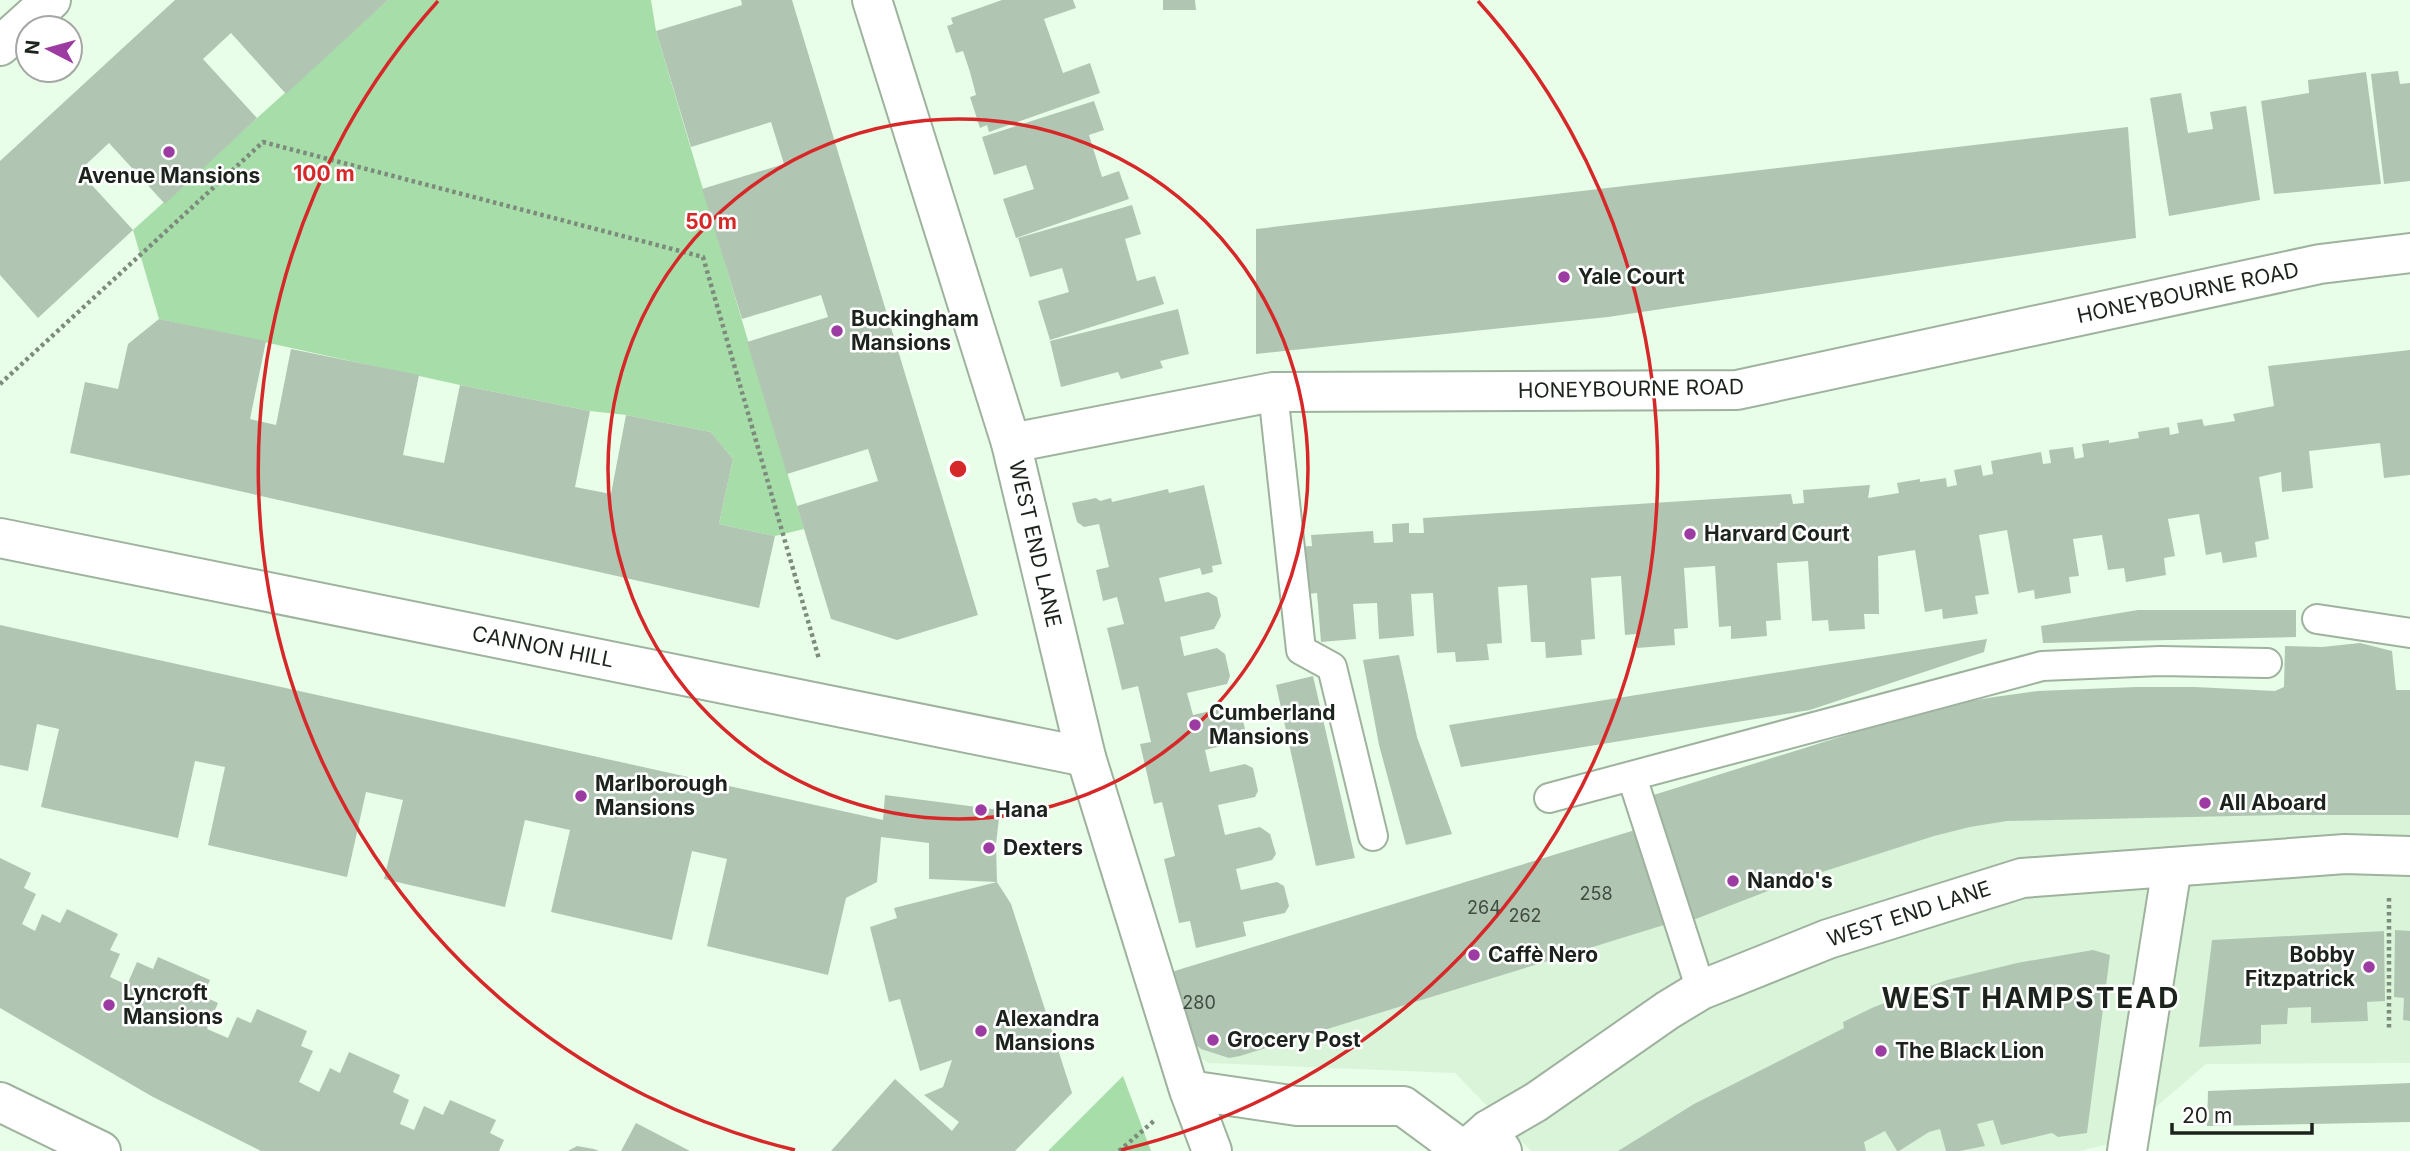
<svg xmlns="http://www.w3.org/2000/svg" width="2410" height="1151" font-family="Inter,sans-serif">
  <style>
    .built { fill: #d9f4d9 }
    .green { fill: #a7dda9 }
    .building { fill: #b1c6b2 }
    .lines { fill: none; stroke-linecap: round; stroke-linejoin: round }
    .service-casing { stroke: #9eb29e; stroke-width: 32 }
    .minor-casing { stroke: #9eb29e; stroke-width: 42 }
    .tertiary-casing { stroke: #9eb29e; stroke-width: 42 }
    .secondary-casing { stroke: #9eb29e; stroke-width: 42 }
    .trunk-casing { stroke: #9eb29e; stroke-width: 42 }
    .path { stroke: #7c8b7c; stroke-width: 4.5; stroke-dasharray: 3.5 3.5; stroke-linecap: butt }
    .service { stroke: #fff; stroke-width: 28 }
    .minor { stroke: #fff; stroke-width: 38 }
    .tertiary { stroke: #fff; stroke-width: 38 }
    .secondary { stroke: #fff; stroke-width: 38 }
    .trunk { stroke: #fff; stroke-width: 38 }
    .ring { fill: none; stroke: #d62828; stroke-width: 3.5 }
    .poi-dot { fill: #9c3ba2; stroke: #fff; stroke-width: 2.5 }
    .labels { text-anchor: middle; stroke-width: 5; stroke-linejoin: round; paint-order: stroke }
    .number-label { font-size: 18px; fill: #414c42 }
    .poi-label { font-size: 21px; font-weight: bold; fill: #1c231c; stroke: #fff; text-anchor: start }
    .street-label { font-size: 21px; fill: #1c231c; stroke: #fff }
    .district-label { font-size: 28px; font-weight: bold; letter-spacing: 2px; fill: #1c231c; stroke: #fff }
    .centre { fill: #d62828; stroke: #fff; stroke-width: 3.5 }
    .ring-label { font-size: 21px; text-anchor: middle; font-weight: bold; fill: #d62828; stroke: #fff; stroke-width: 5; stroke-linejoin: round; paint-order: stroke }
  </style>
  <rect width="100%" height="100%" fill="#e8fee8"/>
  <path class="built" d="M2410,770V1063L2206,1064L2114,1143L2079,1151H1531L1455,1073L1208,1063L1180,1041L1534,916L1991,779Z"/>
  <path class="green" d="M388,0H651L656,31L804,529L775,536L719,524L733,459L711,432L626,415L590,411L460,385L159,319L133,230Z
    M1123,1076L1151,1151H1048Z"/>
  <path class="building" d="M175,0H388L286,94L231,33L203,59L257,118L165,204L109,143L79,171L133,230L38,318L0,275V161Z
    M741,0H792L978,615L897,640L831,619L797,506L878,481L868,449L787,474L747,342L828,317L821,295L742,319L702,189L784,164L771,122L691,147L656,31L742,5Z
    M1002,0H1073L1076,8L1044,19L1063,73L1090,63L1100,93L989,132L987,125L980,128L970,97L976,95L970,72L963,51L956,53L947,26L953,24L951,18Z
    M1163,0H1195L1196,10H1163Z
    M2398,71L2400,84L2410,83V181L2384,184L2371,74Z
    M2366,72L2381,184L2274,194L2261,101L2309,93L2308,80Z
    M2181,93L2188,133L2213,129L2210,112L2246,106L2260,200L2169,216L2150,98Z
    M1094,101L1104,130L1089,135L1102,177L1119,171L1129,199L1016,238L1003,199L1034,189L1026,165L994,175L982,137Z
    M2128,127L2136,238L1608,317L1256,354V229Z
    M1132,205L1141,234L1125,239L1137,281L1155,276L1164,304L1050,340L1038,301L1069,292L1062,268L1030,277L1018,238Z
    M1178,309L1189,354L1160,361L1163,368L1121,379L1118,372L1061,387L1050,341Z
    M159,319L266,341L250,419L276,425L291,349L419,375L403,455L444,463L460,385L590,411L575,487L611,494L626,415L711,432L733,459L719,524L775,536L759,608L70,453L85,382L118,389L128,344Z
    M2410,350V475L2384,478L2380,443L2309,451L2313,488L2282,492L2281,472L2259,477L2269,539L2255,542L2257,557L2223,563L2221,552L2206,555L2199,514L2168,519L2175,556L2164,558L2166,575L2126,582L2124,568L2108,570L2102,535L2073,539L2079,576L2069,577L2071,593L2035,599L2034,590L2018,593L2007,530L1979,535L1989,594L1975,596L1978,614L1943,619L1942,609L1925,612L1915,550L1878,556L1879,614H1864L1865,629L1829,631L1828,620L1812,621L1808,561L1777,563L1781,620L1766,621L1767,636L1731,639V626L1719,627L1715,566L1684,568L1688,628L1674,629L1675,645L1637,648L1636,634L1625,635L1621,576L1591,578L1595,639L1581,640L1582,655L1546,658L1545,642H1531L1527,585L1498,587L1502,643L1487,644L1489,660L1456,662L1455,652L1437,653L1433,593L1411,594L1414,636L1379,639L1377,603L1353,604L1356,639L1321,642L1317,593L1307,594L1296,547L1312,546L1311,535L1373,531L1374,543L1393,542L1392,524L1409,523V533H1424L1423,518L1791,494L1793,504L1804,503L1803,490L1870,485L1868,498L1899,493L1897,483L1920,479V482L1946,478L1947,487L1957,485L1954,470L1981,465L1983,476L1993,474L1991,461L2041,452L2043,464L2051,463L2049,450L2073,447L2075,459L2084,457L2082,444L2109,440V443L2139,438L2138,432L2169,427L2170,435L2179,433L2177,423L2202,419L2204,426L2235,421L2233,414L2274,406L2268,366Z
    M1204,485L1222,564L1212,566L1213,572L1202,575L1200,568L1159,578L1165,602L1208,592L1217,597L1221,616L1214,629L1180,637L1184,656L1217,648L1225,654L1230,676L1227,684L1187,693L1193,715L1232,706L1241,711L1246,734L1242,741L1205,750L1210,772L1245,764L1253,768L1258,791L1255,797L1218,805L1225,835L1260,827L1270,834L1276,854L1272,860L1236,869L1241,890L1277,882L1284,886L1289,906L1285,913L1243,922L1246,936L1196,948L1190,921L1179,923L1164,859L1175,856L1162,802L1154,804L1140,744L1151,742L1138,686L1122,690L1107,628L1124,624L1117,597L1103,601L1096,570L1109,567L1099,524L1084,527L1077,522L1072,503L1096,498L1100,501L1111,498L1112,502L1168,489L1169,493Z
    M2138,610H2296V637L2043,643L2041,626Z
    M0,625L883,820L885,795L1000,810L996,844L997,882L929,879V843L881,837L877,882L846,898L828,975L707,946L727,859L692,851L672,940L551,912L570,830L525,820L505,907L384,879L403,800L366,792L347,877L208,845L225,767L195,761L178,838L41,807L59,729L37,724L28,771L0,765Z
    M1987,639L1984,652L1810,710L1461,767L1449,725Z
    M2360,643L2392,651L2396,690H2410V815H2281L2007,821L1970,827L1934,836L1791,882L1688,922L1647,797L1936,707L1994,697L2038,691L2136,687H2195L2275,691L2284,687L2285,646L2322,647Z
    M1399,655L1417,737L1452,834L1406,845L1379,745L1363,660Z
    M1313,676L1355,858L1316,866L1276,685Z
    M1635,830L1664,925L1240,1056L1229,1058L1201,1049L1181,1032L1168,973Z
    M0,858L31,873L24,888L36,894L22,924L35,931L42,914L60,923L67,909L118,934L110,950L120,954L110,977L127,985L137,962L153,969L158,957L210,980L203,996L218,1003L207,1029L228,1038L237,1017L251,1023L257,1009L307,1031L301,1046L313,1051L299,1082L319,1092L330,1068L340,1073L349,1052L400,1075L393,1092L409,1100L400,1124L414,1130L424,1106L443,1115L450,1100L496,1120L490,1133L504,1140L499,1151H261L153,1097L0,1008Z
    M997,882L1011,904L1072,1093L1015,1151H831L895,1079L952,1131L959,1122L924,1095L943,1087L952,1060L920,1071L900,999L889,1002L870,927L897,918L894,908Z
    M2395,930L2410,931V1021L2403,1020L2404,998L2394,997Z
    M2384,931L2385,1001L2367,1002L2368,1021L2311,1023V1007L2288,1008L2287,1024L2261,1025V1044L2199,1047L2212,940Z
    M2093,950L2110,955L2087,1133L2058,1137L2052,1133L2001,1145L1993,1120L1977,1124L1985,1146L1960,1151H1946L1940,1129L1929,1132L1899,1151H1897L1885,1131L1864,1142L1866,1151H1618L1694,1104L1844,1028L1843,1022L1874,1007L1947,980L2017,963Z
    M2410,1083V1122L2207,1126L2208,1091Z
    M636,1123L690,1151H621Z
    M577,1146L594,1149L599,1151H568Z"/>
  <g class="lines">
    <g class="service-casing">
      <path id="service" d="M1273,392L1301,650L1332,667L1373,836
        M2317,619L2410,633
        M1632,777L1701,990
        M1549,798L2042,666L2160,661L2267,663"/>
    </g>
    <g class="minor-casing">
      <path id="minor" d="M1011,443L1273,392L1737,390L2320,264L2410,253
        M0,538L1086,757
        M0,1102L101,1151
        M1488,1130L1502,1151
        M2127,1151L2172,867"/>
    </g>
    <g class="tertiary-casing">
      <path id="tertiary" d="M872,0L1011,443L1086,757L1189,1090L1212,1151
        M1189,1090L1297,1106H1403L1464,1151"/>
    </g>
    <g class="secondary-casing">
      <path id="secondary" d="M1464,1151L1488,1130L1536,1102L1668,1010L1701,990L1828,939L2022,878L2345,854L2410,856"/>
    </g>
    <g class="trunk-casing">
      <path id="trunk" d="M0,46L51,0"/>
    </g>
    <path class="path" d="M0,384L263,142L703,257L819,659
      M2389,898V1031
      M1119,1151L1155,1120"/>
    <use href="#service" class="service"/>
    <use href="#minor" class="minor"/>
    <use href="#tertiary" class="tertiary"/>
    <use href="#secondary" class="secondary"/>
    <use href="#trunk" class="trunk"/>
  </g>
  <g class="ring">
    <circle cx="958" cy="469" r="350"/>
    <path d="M795 1150A700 700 0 0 1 438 1M1478 1A700 700 0 0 1 1121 1150"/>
  </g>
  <g class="poi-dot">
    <circle cx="169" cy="152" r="7"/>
    <circle cx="1564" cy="277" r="7"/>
    <circle cx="837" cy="331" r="7"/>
    <circle cx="1690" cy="534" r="7"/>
    <circle cx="1195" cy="725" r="7"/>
    <circle cx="581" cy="796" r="7"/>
    <circle cx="2205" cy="803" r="7"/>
    <circle cx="981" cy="810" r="7"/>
    <circle cx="989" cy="848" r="7"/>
    <circle cx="1733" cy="881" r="7"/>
    <circle cx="1474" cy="955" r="7"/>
    <circle cx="2369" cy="967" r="7"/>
    <circle cx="109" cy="1005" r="7"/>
    <circle cx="981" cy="1031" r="7"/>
    <circle cx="1213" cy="1040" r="7"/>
    <circle cx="1881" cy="1051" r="7"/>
  </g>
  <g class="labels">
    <g class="number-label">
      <text x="1596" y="900">258</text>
      <text x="1484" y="914">264</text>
      <text x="1525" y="922">262</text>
      <text x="1199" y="1009">280</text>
    </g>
    <g class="poi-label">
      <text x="169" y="183" text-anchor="middle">Avenue Mansions</text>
      <text x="1578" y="284">Yale Court</text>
      <text x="851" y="326">Buckingham<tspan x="851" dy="24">Mansions</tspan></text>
      <text x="1704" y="541">Harvard Court</text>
      <text x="1209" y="720">Cumberland<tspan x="1209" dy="24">Mansions</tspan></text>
      <text x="595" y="791">Marlborough<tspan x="595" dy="24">Mansions</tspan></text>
      <text x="2219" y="810">All Aboard</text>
      <text x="995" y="817">Hana</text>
      <text x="1003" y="855">Dexters</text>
      <text x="1747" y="888">Nando's</text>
      <text x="1488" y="962">Caffè Nero</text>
      <text x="2355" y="962" text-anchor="end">Bobby<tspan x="2355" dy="24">Fitzpatrick</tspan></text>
      <text x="123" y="1000">Lyncroft<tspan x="123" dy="24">Mansions</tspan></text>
      <text x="995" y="1026">Alexandra<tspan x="995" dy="24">Mansions</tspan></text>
      <text x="1227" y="1047">Grocery Post</text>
      <text x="1895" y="1058">The Black Lion</text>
    </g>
    <g class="street-label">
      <text transform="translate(2188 293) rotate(-12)" y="7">HONEYBOURNE ROAD</text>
      <text transform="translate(1631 389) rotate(-1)" y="7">HONEYBOURNE ROAD</text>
      <text transform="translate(1035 544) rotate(77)" y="7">WEST END LANE</text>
      <text transform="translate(543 647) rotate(11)" y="7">CANNON HILL</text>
      <text transform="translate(1909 914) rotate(-18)" y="7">WEST END LANE</text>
    </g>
    <g class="district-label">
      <text x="2031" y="1008">WEST HAMPSTEAD</text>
    </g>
  </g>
  <circle cx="958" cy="469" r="10" class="centre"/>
  <g class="ring-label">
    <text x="324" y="181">100 m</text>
    <text x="711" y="229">50 m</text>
  </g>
  <g transform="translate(49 49) rotate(276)"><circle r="33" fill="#ffffff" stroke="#a4a7a4" stroke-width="2"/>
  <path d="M0-5L12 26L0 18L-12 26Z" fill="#9c3ba2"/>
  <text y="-10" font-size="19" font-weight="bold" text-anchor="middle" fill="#1c231c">N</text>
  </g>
  <path d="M2172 1123v10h140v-10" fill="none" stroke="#1c231c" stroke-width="3.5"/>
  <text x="2182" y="1123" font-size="21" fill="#1c231c" stroke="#ffffff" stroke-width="5" paint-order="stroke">20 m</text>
</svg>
